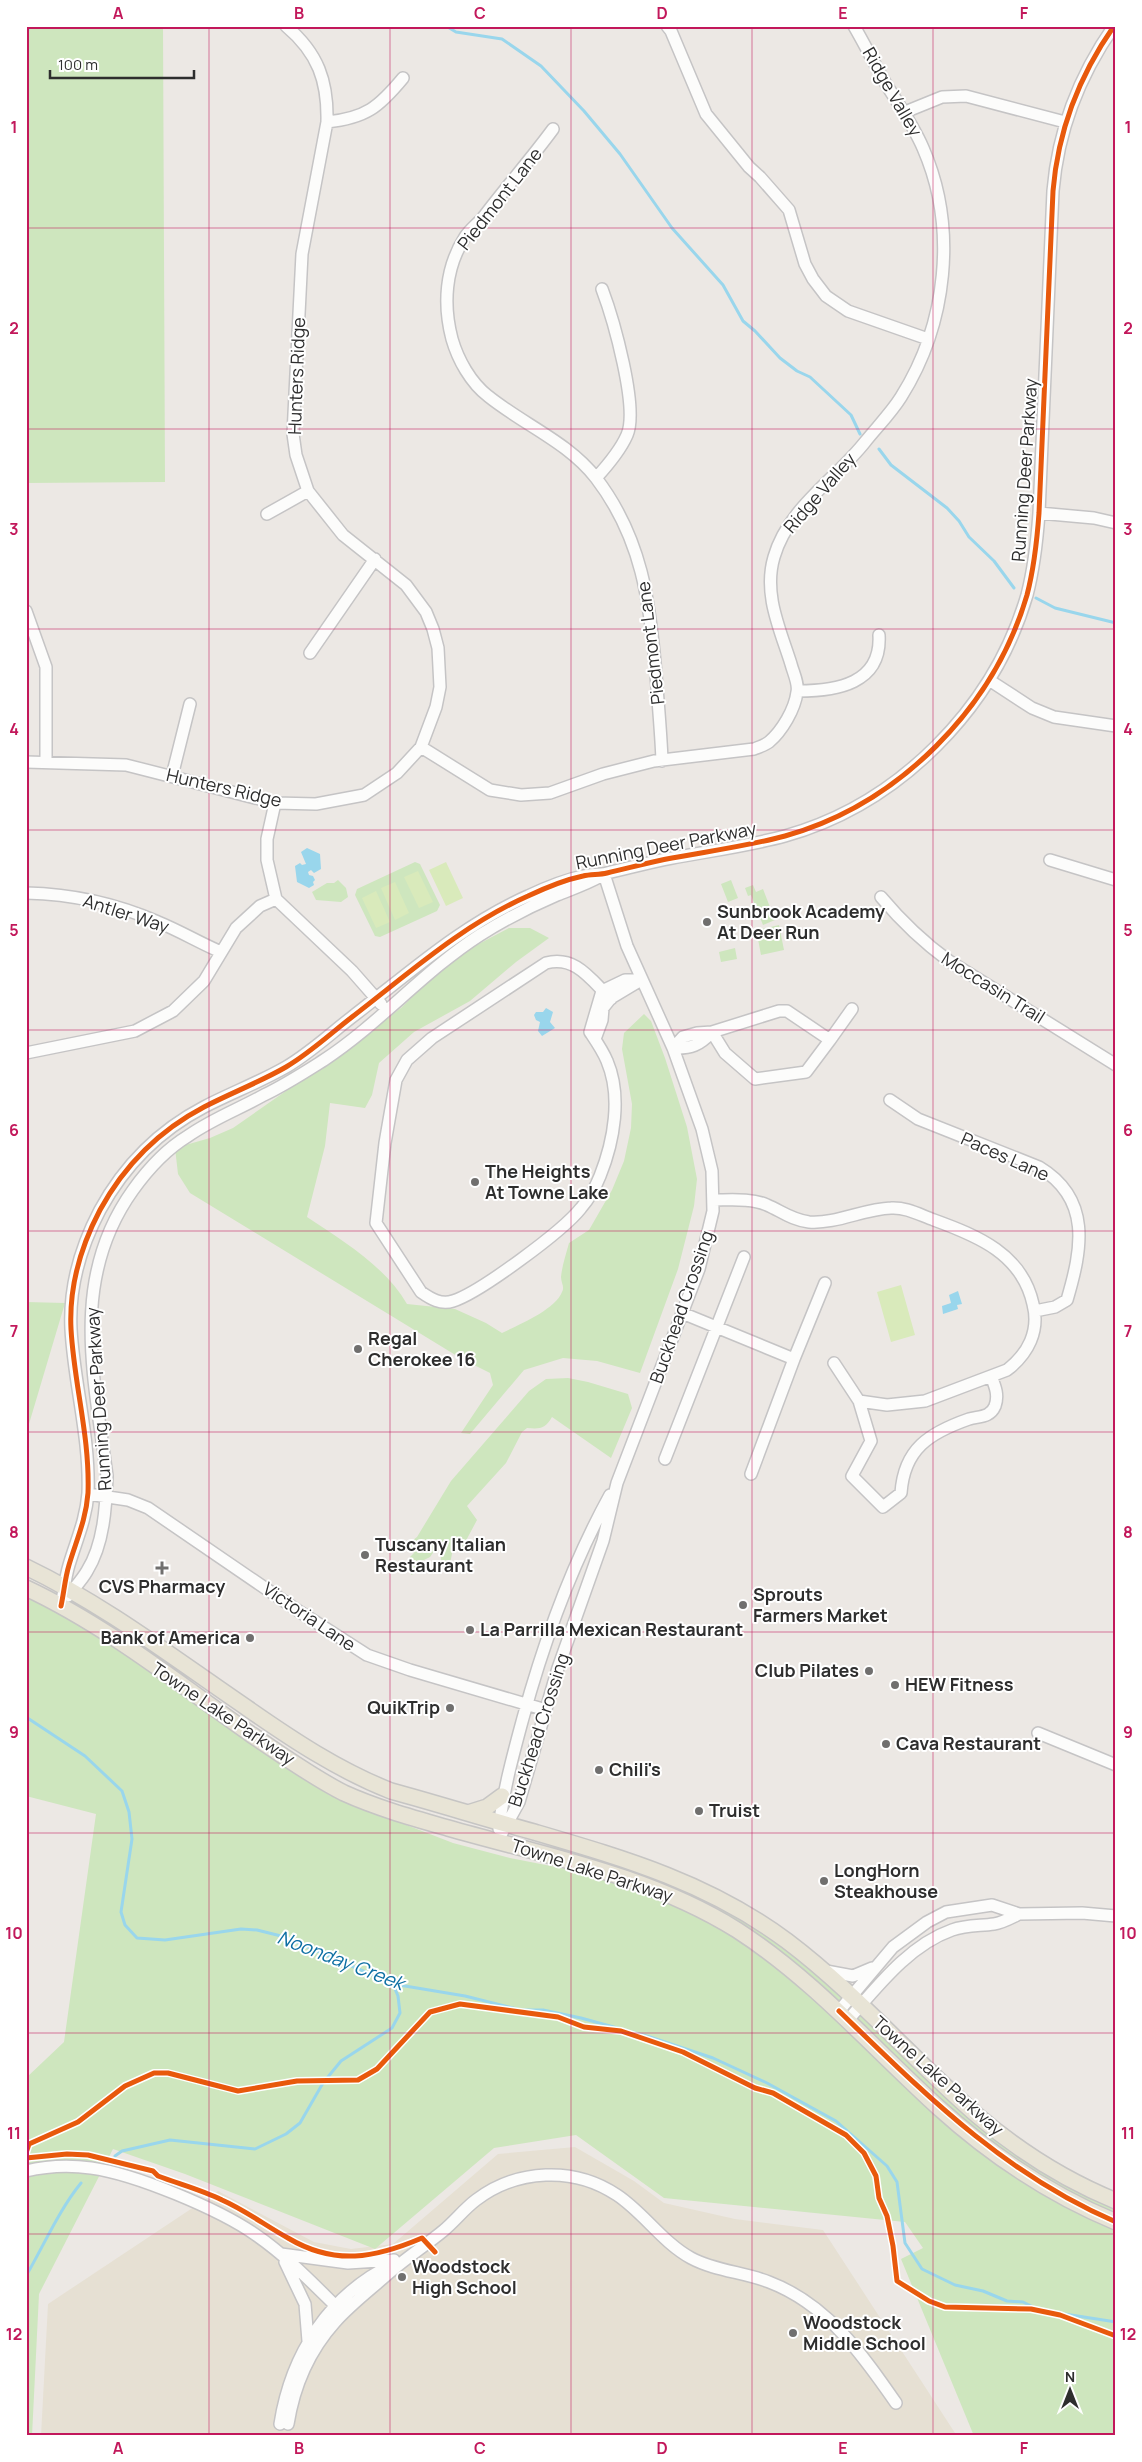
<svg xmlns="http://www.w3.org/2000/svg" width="1142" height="2462" font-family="Manrope,sans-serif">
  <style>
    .education { fill: #e6e0d3 }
    .green { fill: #cee6be }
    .pitch { fill: #d9eabb }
    .water { fill: #99d6ec }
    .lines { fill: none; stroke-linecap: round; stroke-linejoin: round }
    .stream { stroke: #99d6ec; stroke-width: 3 }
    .minor-casing { stroke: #c5c4c5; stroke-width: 14 }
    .major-casing { stroke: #c6c5c4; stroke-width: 18 }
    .minor { stroke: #fcfcfb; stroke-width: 11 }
    .major { stroke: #e8e4d6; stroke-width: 15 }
    .cycleway-casing { stroke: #fff; stroke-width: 8 }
    .cycleway { stroke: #e8590c; stroke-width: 5 }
    .grid { fill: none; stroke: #c2185b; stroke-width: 1; stroke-opacity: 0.55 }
    .poi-dot { fill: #706f6e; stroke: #fff; stroke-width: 2 }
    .labels { text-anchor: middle; stroke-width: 4; stroke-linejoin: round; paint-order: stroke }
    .street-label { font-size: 18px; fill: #2e2e2e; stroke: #fff }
    .poi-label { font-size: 18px; font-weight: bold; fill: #2e2e2e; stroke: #fff; text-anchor: start }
    .water-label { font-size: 19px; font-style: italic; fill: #0d6fa3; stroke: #fff }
    .neatline { fill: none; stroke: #c2185b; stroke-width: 2 }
    .grid-label { font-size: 16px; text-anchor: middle; font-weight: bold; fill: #c2185b }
  </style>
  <rect width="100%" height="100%" fill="#ece8e4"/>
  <path class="education" d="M575,2147L634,2181L664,2203L735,2219L823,2230L957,2436H41L48,2304L218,2191L314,2242L351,2249L393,2244L498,2154Z"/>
  <path class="green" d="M26,26H163L165,482L26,483Z
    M415,862L420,864L440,905L437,911L380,937L375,936L355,895L357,889Z
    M338,880L346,888L348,897L341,902L316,900L312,892L327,883H334Z
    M731,880L738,898L728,902L721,884Z
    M753,885L756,892L763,889L775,920L763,925L751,895L748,896L745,888Z
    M779,925L784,950L761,955L757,934L758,930Z
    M509,928H530L549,938L516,962L470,1001L414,1032L379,1063L372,1095L365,1108L330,1103L325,1146L307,1217C343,1241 385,1266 407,1304L455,1309L486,1323L502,1333C518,1325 555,1310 562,1292C565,1287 561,1283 561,1277C562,1266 566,1254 569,1243L589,1230L612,1190L624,1161L631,1128L632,1104L622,1049L624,1033L644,1014L651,1021L665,1058L687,1127L697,1179L694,1206L678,1269L640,1373L597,1361L563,1358L524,1370L470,1434L461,1433L493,1385L490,1373L462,1359L190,1193L178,1174L175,1148L210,1138L233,1128L342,1052L401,1008L452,958Z
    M735,948L737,959L721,962L719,952Z
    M26,1302L65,1303L26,1434Z
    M568,1378L588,1382L628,1394L632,1408L611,1458L552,1417C545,1429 540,1429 527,1428L522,1432L506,1463L467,1506L477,1520L461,1550L454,1543L450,1564L447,1568L441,1563V1550L437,1547L430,1557L420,1562L423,1570L411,1575L410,1557L414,1553L406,1549L408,1544L417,1537L451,1481L529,1391L546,1379Z
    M26,1545L27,1587L259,1738L329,1795L453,1843L510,1858L663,1888L748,1920L849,1991L970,2101L1064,2176L1116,2198V2436H974L901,2259L923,2248L905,2222L664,2198L576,2135L494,2148L375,2249L185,2174L113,2149L39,2294L32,2436H26V2078L64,2042L96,1814L26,1796Z"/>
  <path class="pitch" d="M446,862L463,898L446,906L429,870Z
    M418,871L433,902L419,908L404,877Z
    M395,882L409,913L395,920L381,888Z
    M376,891L390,922L376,928L362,898Z
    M901,1285L915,1335L891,1342L877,1292Z"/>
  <path class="water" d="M307,848L320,854L321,869L314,873L311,870L308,872L309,875L313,876L315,880L313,882L314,885L309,888L297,882L295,866L300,863L302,865L306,864L301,852Z
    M546,1008L553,1012L550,1022L555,1028L542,1036L538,1031L540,1022L536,1020L534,1015L536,1012H543Z
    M958,1291L962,1304L957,1305L958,1309L943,1314L942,1306L951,1303L949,1295Z"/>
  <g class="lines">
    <path class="stream" d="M446,26L456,32L502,39L541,66L584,111L620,154L672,228L723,285L743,321L755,331L780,358L797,371L810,377L851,415L860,434
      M26,36L29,26
      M879,449L891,465L947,508L959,521L969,537L994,561L1014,588
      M1036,598L1055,608L1116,623
      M26,1717L85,1756L122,1791L129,1812L132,1839L121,1912L125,1925L137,1938L165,1940L241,1929L257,1930L285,1937L393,1984L465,1996L521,2010H543L581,2018L650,2037L713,2058L767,2083L836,2121L887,2166L897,2182L905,2243L922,2269L955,2285L983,2291L1007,2301L1023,2302L1039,2310L1116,2322
      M115,2156L122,2151L170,2140L255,2149L286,2134L300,2123L323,2083L341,2061L392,2028L400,2013L398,1996L393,1984
      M26,2276C44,2245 59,2210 81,2183"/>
    <g class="minor-casing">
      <path id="minor" d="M667,26L671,31L706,114L749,167L760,177L789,210L805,264L813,279L826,296L848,311L928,339
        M905,112L942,97L966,96L1065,122
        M327,122C366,118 379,107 403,78
        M553,129C531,159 507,186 485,215C479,223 470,229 465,237C445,268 443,305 452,339C458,360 471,383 488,396C524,425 568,442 596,478C642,538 650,602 656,674C658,703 661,732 662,761
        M596,478C607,466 620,451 627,435C639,408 613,318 602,289
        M1039,513L1094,518L1116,523
        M267,514L308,491
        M26,611L46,667V762
        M310,653L375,559
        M989,680L1032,708L1054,717L1116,726
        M798,691C836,691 882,684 879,635
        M421,747L490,790L521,795L550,793L603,774L654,761L754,749C759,747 765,745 769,742C782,731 795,709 797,692C799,684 793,672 791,664C780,629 763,594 774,557C788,508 835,480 865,442C877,427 891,413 901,397C947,324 958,228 923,148C913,125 899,105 886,84C875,65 865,45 854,26
        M26,762L126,765L275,803L316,804L364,795L397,773L421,747L436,707L440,687L438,648L433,629L426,612L406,585L343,535L308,491L296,455L293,434L302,254L327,122C328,81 318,53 286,26
        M172,776L190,704
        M275,803L267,839V860L276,899L352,971L381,1004
        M1050,860L1116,880
        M26,893C71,894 117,904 158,922C180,931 200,943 221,952
        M881,897C902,922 923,942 949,961L1116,1065
        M611,999C591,980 576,955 546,963L432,1038L407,1060L396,1080L385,1143L376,1223L421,1292C431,1299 441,1305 453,1301C479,1293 563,1231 581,1208C588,1200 596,1186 600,1176C614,1141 622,1096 607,1061C603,1051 596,1041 590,1032L602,991L625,980H641
        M595,1039L602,1020L603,1008L611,998L641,980
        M830,1040L852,1009
        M673,1048L683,1037L697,1033L712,1032L779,1011H787L830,1040L806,1072L755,1079L725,1053L712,1032
        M673,1048C691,1049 700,1045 712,1032
        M26,1053L135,1031L173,1011L204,981L236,928L260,906L276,899
        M890,1100L918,1119L1039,1167C1092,1199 1082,1249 1067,1300L1055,1307L1035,1311
        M714,1200C730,1200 752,1198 767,1205C781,1211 792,1220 809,1222C837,1224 863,1209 891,1208C906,1207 920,1215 934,1220C978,1236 1022,1254 1033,1304C1040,1331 1028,1354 1007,1370L925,1401L887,1405L859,1401
        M682,1313L794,1359L825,1283
        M834,1363L859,1401L871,1441L852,1476L883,1507L901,1493C904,1449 929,1433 969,1419C979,1416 990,1418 995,1406C999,1395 995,1386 991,1376
        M665,1459L744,1257
        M751,1474L794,1359
        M88,1494L128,1500L148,1508L300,1612L367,1655L410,1670L546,1710
        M68,1596C74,1588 82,1580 87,1571C104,1544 106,1506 107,1476C94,1376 69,1279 133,1190C148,1169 165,1150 188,1136C212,1119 239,1109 264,1095C285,1085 305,1072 324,1060C380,1023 424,971 480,935C504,920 531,906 557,895C572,889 587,884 601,876
        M61,1606C64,1592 65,1578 69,1565C76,1541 86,1520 88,1493C90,1437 74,1384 71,1329C69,1288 81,1246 100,1210C124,1166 160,1130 204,1107C231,1093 260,1082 286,1067C310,1053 330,1034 352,1017C408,974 462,925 528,896C545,888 564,880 583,876C591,874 599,875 607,873C629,868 650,862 672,858C710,851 748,846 785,836C899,804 994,708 1027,595C1034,568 1037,541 1039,513L1053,191C1058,130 1079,76 1114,26
        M1038,1733L1116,1765
        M499,1829C503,1791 513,1755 523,1718C544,1641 571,1566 610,1495
        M497,1842L519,1802L558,1668L603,1541L617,1483L699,1269L713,1211L712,1171L702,1129L673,1048L627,946L604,874
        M826,1971L853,1976L872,1968
        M839,2011L893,1947L927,1922L946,1912L992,1905L1019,1914L1082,1913L1116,1916
        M848,2020C877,1987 909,1945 952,1930C966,1925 980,1926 994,1924C1002,1923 1011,1918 1019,1914
        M26,2171C47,2166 69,2165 91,2168C135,2174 219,2209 256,2235C288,2257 315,2286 343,2313
        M281,2254L348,2263L394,2260
        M285,2262L305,2304L308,2341
        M280,2424C291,2354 329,2294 395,2263
        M288,2424C294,2386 309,2351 335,2322C351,2304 371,2289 389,2273C406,2258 426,2245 443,2231C455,2221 464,2209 476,2200C517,2169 574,2166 617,2195C644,2213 662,2242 691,2258C715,2271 744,2272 769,2282C827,2304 862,2354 896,2403"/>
    </g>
    <g class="major-casing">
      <path id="major" d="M26,1567C105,1605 175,1659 247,1708C293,1740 338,1770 391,1791C439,1804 486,1819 534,1832C626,1859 709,1883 787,1941C856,1993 913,2060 978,2116C1019,2151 1067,2181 1116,2201
        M26,1588C107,1626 179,1684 252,1735C282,1755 312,1777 344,1793C377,1808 413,1818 448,1828C546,1856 649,1875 737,1930C813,1979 872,2047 939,2108C991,2155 1051,2195 1116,2222
        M468,1813L487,1807L502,1796"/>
    </g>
    <use href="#minor" class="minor"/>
    <use href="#major" class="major"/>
    <g class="cycleway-casing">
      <path id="cycleway" d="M61,1606C64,1592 65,1578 69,1565C76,1541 86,1520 88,1493C90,1437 74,1384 71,1329C69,1288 81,1246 100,1210C124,1166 160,1130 204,1107C231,1093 260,1082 286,1067C310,1053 330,1034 352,1017C408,974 462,925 528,896C545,888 564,880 583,876C591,874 599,875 607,873C629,868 650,862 672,858C710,851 748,846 785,836C899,804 994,708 1027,595C1034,568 1037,541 1039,513L1053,191C1058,130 1079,76 1114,26
        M839,2011C925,2094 1004,2174 1116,2222
        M26,2153L29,2144L78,2122L125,2086L154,2073H168L238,2091L297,2081L358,2080L377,2069L430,2012L460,2004L558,2017L584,2027L621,2031L683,2052L755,2088L773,2093L846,2135L864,2153L876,2176L879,2198L887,2216L893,2246L897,2281L929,2301L945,2307L1031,2309L1060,2315L1116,2336
        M26,2158L67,2154L88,2155L153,2171L158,2176C179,2184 202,2190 222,2200C245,2210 266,2226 288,2238C335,2266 375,2258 422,2238L435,2252"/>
    </g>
    <use href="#cycleway" class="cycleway"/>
  </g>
  <path class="grid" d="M209,26V2436M390,26V2436M571,26V2436M752,26V2436M933,26V2436M26,228H1116M26,429H1116M26,629H1116M26,830H1116M26,1030H1116M26,1231H1116M26,1432H1116M26,1632H1116M26,1833H1116M26,2033H1116M26,2234H1116"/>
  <g class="poi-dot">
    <circle cx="707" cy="922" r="5"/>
    <circle cx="475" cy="1182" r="5"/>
    <circle cx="358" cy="1349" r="5"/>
    <circle cx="365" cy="1555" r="5"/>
    <path d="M159.5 1560.5h5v5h5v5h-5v5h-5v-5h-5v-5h5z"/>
    <circle cx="743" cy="1605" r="5"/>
    <circle cx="470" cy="1630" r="5"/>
    <circle cx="250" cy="1638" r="5"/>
    <circle cx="869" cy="1671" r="5"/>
    <circle cx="895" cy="1685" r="5"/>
    <circle cx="450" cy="1708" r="5"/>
    <circle cx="886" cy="1744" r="5"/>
    <circle cx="599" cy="1770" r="5"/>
    <circle cx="699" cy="1811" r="5"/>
    <circle cx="824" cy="1881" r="5"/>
    <circle cx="402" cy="2277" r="5"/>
    <circle cx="793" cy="2333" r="5"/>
  </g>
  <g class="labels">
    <g class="street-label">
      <text transform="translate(892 92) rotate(60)" y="6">Ridge Valley</text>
      <text transform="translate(500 199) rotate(-52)" y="6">Piedmont Lane</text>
      <text transform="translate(297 376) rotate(-88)" y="6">Hunters Ridge</text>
      <text transform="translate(1025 470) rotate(-86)" y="6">Running Deer Parkway</text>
      <text transform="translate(820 493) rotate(-49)" y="6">Ridge Valley</text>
      <text transform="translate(651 643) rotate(-97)" y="6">Piedmont Lane</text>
      <text transform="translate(224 788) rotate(13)" y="6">Hunters Ridge</text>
      <text transform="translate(666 846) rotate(-11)" y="6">Running Deer Parkway</text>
      <text transform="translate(126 914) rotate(18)" y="6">Antler Way</text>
      <text transform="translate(993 988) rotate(32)" y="6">Moccasin Trail</text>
      <text transform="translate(1005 1157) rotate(24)" y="6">Paces Lane</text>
      <text transform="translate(682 1307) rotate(-71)" y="6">Buckhead Crossing</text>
      <text transform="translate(99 1399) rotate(-94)" y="6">Running Deer Parkway</text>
      <text transform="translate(309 1617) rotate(34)" y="6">Victoria Lane</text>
      <text transform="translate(223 1714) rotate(34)" y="6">Towne Lake Parkway</text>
      <text transform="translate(539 1730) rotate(-72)" y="6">Buckhead Crossing</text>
      <text transform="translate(592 1871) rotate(18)" y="6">Towne Lake Parkway</text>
      <text transform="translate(938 2076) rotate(42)" y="6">Towne Lake Parkway</text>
    </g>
    <g class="poi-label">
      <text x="717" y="918">Sunbrook Academy<tspan x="717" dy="21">At Deer Run</tspan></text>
      <text x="485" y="1178">The Heights<tspan x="485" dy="21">At Towne Lake</tspan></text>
      <text x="368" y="1345">Regal<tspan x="368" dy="21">Cherokee 16</tspan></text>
      <text x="375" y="1551">Tuscany Italian<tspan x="375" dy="21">Restaurant</tspan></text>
      <text x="162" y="1593" text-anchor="middle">CVS Pharmacy</text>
      <text x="753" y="1601">Sprouts<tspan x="753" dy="21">Farmers Market</tspan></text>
      <text x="480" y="1636">La Parrilla Mexican Restaurant</text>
      <text x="240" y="1644" text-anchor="end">Bank of America</text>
      <text x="859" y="1677" text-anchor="end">Club Pilates</text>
      <text x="905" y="1691">HEW Fitness</text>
      <text x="440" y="1714" text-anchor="end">QuikTrip</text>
      <text x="896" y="1750">Cava Restaurant</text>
      <text x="609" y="1776">Chili's</text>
      <text x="709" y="1817">Truist</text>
      <text x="834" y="1877">LongHorn<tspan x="834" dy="21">Steakhouse</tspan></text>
      <text x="412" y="2273">Woodstock<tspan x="412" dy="21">High School</tspan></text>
      <text x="803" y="2329">Woodstock<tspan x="803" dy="21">Middle School</tspan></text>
    </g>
    <g class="water-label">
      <text transform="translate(341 1960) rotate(21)" y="7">Noonday Creek</text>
    </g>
  </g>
  <rect width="1142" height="2462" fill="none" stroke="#ffffff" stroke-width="55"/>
  <g transform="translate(1070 2390)" stroke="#ffffff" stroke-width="4" paint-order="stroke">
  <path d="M0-4L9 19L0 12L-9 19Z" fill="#2e2e2e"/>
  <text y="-8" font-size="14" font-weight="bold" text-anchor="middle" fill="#2e2e2e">N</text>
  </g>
  <path d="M50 70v8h144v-8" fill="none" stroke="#2e2e2e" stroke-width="2.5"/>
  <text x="58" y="70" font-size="15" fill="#2e2e2e" stroke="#ffffff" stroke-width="4" paint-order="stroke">100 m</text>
  <rect x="28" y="28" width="1086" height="2406" class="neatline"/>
  <g class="grid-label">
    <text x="118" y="19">A</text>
    <text x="299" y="19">B</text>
    <text x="480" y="19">C</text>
    <text x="662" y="19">D</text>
    <text x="843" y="19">E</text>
    <text x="1024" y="19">F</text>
    <text x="14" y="133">1</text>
    <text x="1128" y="133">1</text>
    <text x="14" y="334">2</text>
    <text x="1128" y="334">2</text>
    <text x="14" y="535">3</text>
    <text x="1128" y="535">3</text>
    <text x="14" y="735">4</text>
    <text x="1128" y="735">4</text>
    <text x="14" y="936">5</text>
    <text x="1128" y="936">5</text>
    <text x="14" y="1136">6</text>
    <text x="1128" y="1136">6</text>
    <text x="14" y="1337">7</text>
    <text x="1128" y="1337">7</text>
    <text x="14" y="1538">8</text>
    <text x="1128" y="1538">8</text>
    <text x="14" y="1738">9</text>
    <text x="1128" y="1738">9</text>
    <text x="14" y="1939">10</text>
    <text x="1128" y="1939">10</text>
    <text x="14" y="2139">11</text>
    <text x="1128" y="2139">11</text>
    <text x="14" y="2340">12</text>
    <text x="1128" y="2340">12</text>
    <text x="118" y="2454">A</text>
    <text x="299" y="2454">B</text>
    <text x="480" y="2454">C</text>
    <text x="662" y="2454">D</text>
    <text x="843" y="2454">E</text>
    <text x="1024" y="2454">F</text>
  </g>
</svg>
